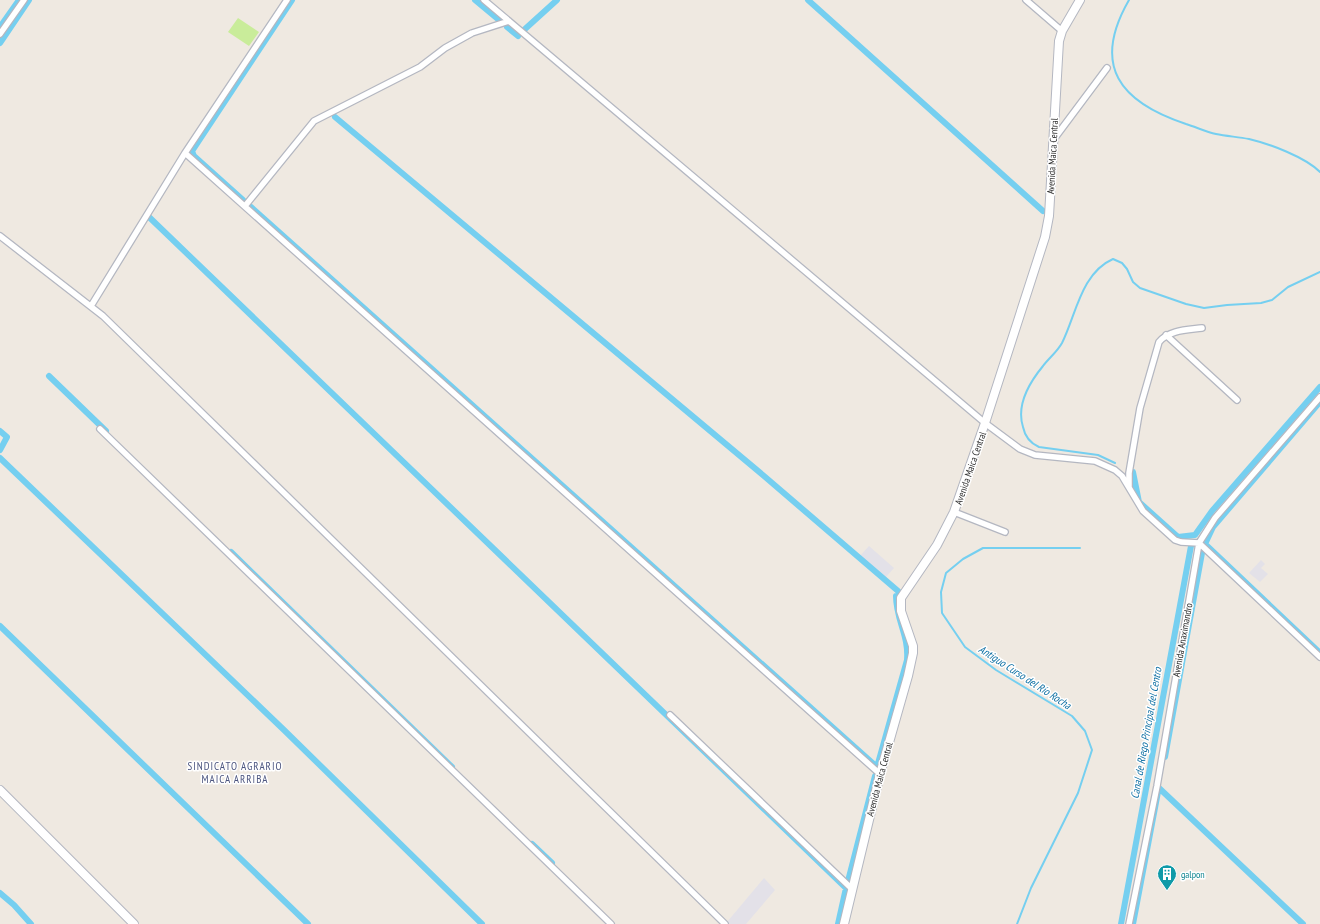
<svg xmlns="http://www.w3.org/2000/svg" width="1320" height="924" font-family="'PT Sans Narrow',sans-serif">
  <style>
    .industrial { fill: #e3e1e8 }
    .pitch { fill: #c9ec9a }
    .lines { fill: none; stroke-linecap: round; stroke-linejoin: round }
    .stream { stroke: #75cff0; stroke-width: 2 }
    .canal { stroke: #75cff0; stroke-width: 6 }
    .street-casing { stroke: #b4b7c1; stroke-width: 8 }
    .secondary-casing { stroke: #b4b7c1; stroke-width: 10 }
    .street { stroke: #fff; stroke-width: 5.5 }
    .secondary { stroke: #fff; stroke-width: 8 }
    .labels { text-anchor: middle; stroke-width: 3; stroke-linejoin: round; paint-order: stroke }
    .street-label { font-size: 10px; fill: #2e2e2e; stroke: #fff }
    .culture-label { font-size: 10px; fill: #0d838f; stroke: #fff; text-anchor: start }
    .water-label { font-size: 11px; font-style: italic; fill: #0d6fa3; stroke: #fff }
    .neighbourhood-label { font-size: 11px; letter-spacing: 1px; fill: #4d5680; stroke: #fff }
  </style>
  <rect width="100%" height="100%" fill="#efe9e1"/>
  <path class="industrial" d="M869,546L894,568L886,577L859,557Z
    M1261,560L1265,564L1261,568L1268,574L1260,582L1249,573Z
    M764,878L775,890L746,924H730L727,922Z"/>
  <path class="pitch" d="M238,18L259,32L249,46L228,32Z"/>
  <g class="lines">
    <path class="stream" d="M1129,0C1091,66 1120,102 1186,124C1196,127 1206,132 1216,134C1226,136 1238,137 1249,139C1270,144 1305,157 1320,172
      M1115,463L1098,455L1039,447C1030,443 1025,437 1023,427C1016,405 1029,383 1043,366C1049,358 1057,352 1062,343C1076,315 1081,273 1113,259L1122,263L1127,269L1133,282L1140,288L1186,304L1204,308L1227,305L1261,303L1272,300L1288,287L1320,272
      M1017,924L1031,888L1078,793L1092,750L1085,731L1072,716L996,670L965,647L942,613L941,592L946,573L963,559L983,548H1080"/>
    <path class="canal" d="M475,0L499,20
      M808,0L1043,211
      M0,27L19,0
      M507,27L518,36
      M525,29L557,0
      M0,43L29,0
      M335,117L764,476L898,591
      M243,200L194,156L192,151L292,0
      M251,207L877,767L907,660C909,635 896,620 896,596
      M149,217L846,888
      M49,376L106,431
      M0,431L7,437L0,450
      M0,458L284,730L482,924
      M1133,472L1139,502L1178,537L1195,535L1212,511L1320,387
      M1205,544L1213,527L1320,402
      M1205,544L1320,653
      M231,552L452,767
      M0,626L308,924
      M1165,757L1202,553
      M1159,788L1303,924
      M532,844L552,863
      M848,881L875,776
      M0,893L14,905L31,924
      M838,924L846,888
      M1121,924L1191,546
      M1133,924L1158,792"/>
    <g class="street-casing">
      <path id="street" d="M484,0L985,423L1020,449L1035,455L1095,461L1115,470L1122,476L1143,511L1175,540L1181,542L1199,543L1320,657
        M1026,0L1062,31
        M0,34L24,0
        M1054,139L1107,68
        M185,153L880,774
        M245,206L314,121L420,67L445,48L472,33L509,21
        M0,236L103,316L725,924
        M91,306L185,153L287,0
        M1166,335L1237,400
        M100,429L611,924
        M1129,487V473L1140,408L1159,342C1169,330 1187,330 1202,328
        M954,512L1005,532
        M670,715L852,889
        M1129,924L1157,786L1199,543L1215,518L1320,397"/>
    </g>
    <g class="secondary-casing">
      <path id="secondary" d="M0,790L134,924
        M844,924L880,774L908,676L913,653V646L901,611V598L937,545L954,512L985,423L1045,237L1049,216L1059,41L1062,31L1080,0"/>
    </g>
    <use href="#street" class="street"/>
    <use href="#secondary" class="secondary"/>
  </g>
  <defs>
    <g id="building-pin" transform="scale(1)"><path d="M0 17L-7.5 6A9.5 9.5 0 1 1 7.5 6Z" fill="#0f9aa8" stroke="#fff"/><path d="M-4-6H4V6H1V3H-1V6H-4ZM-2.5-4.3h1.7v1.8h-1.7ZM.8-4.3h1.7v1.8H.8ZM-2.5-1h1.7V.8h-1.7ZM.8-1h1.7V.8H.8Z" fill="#fff"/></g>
  </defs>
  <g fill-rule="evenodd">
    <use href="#building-pin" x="1167" y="874"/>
  </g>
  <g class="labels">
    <g class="street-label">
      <text transform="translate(1052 156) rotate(-87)" y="4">Avenida Maica Central</text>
      <text transform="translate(970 468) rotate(-71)" y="4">Avenida Maica Central</text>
      <text transform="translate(1182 640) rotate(-80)" y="4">Avenida Anaximandro</text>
      <text transform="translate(879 779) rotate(-75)" y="4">Avenida Maica Central</text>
    </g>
    <g class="culture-label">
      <text x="1181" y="878">galpon</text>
    </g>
    <g class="water-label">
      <text transform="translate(1025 677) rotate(33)" y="4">Antiguo Curso del Río Rocha</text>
      <text transform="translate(1146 733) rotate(-80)" y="4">Canal de Riego Principal del Centro</text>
    </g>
    <g class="neighbourhood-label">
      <text x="235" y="770">SINDICATO AGRARIO<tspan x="235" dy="13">MAICA ARRIBA</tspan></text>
    </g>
  </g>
</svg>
